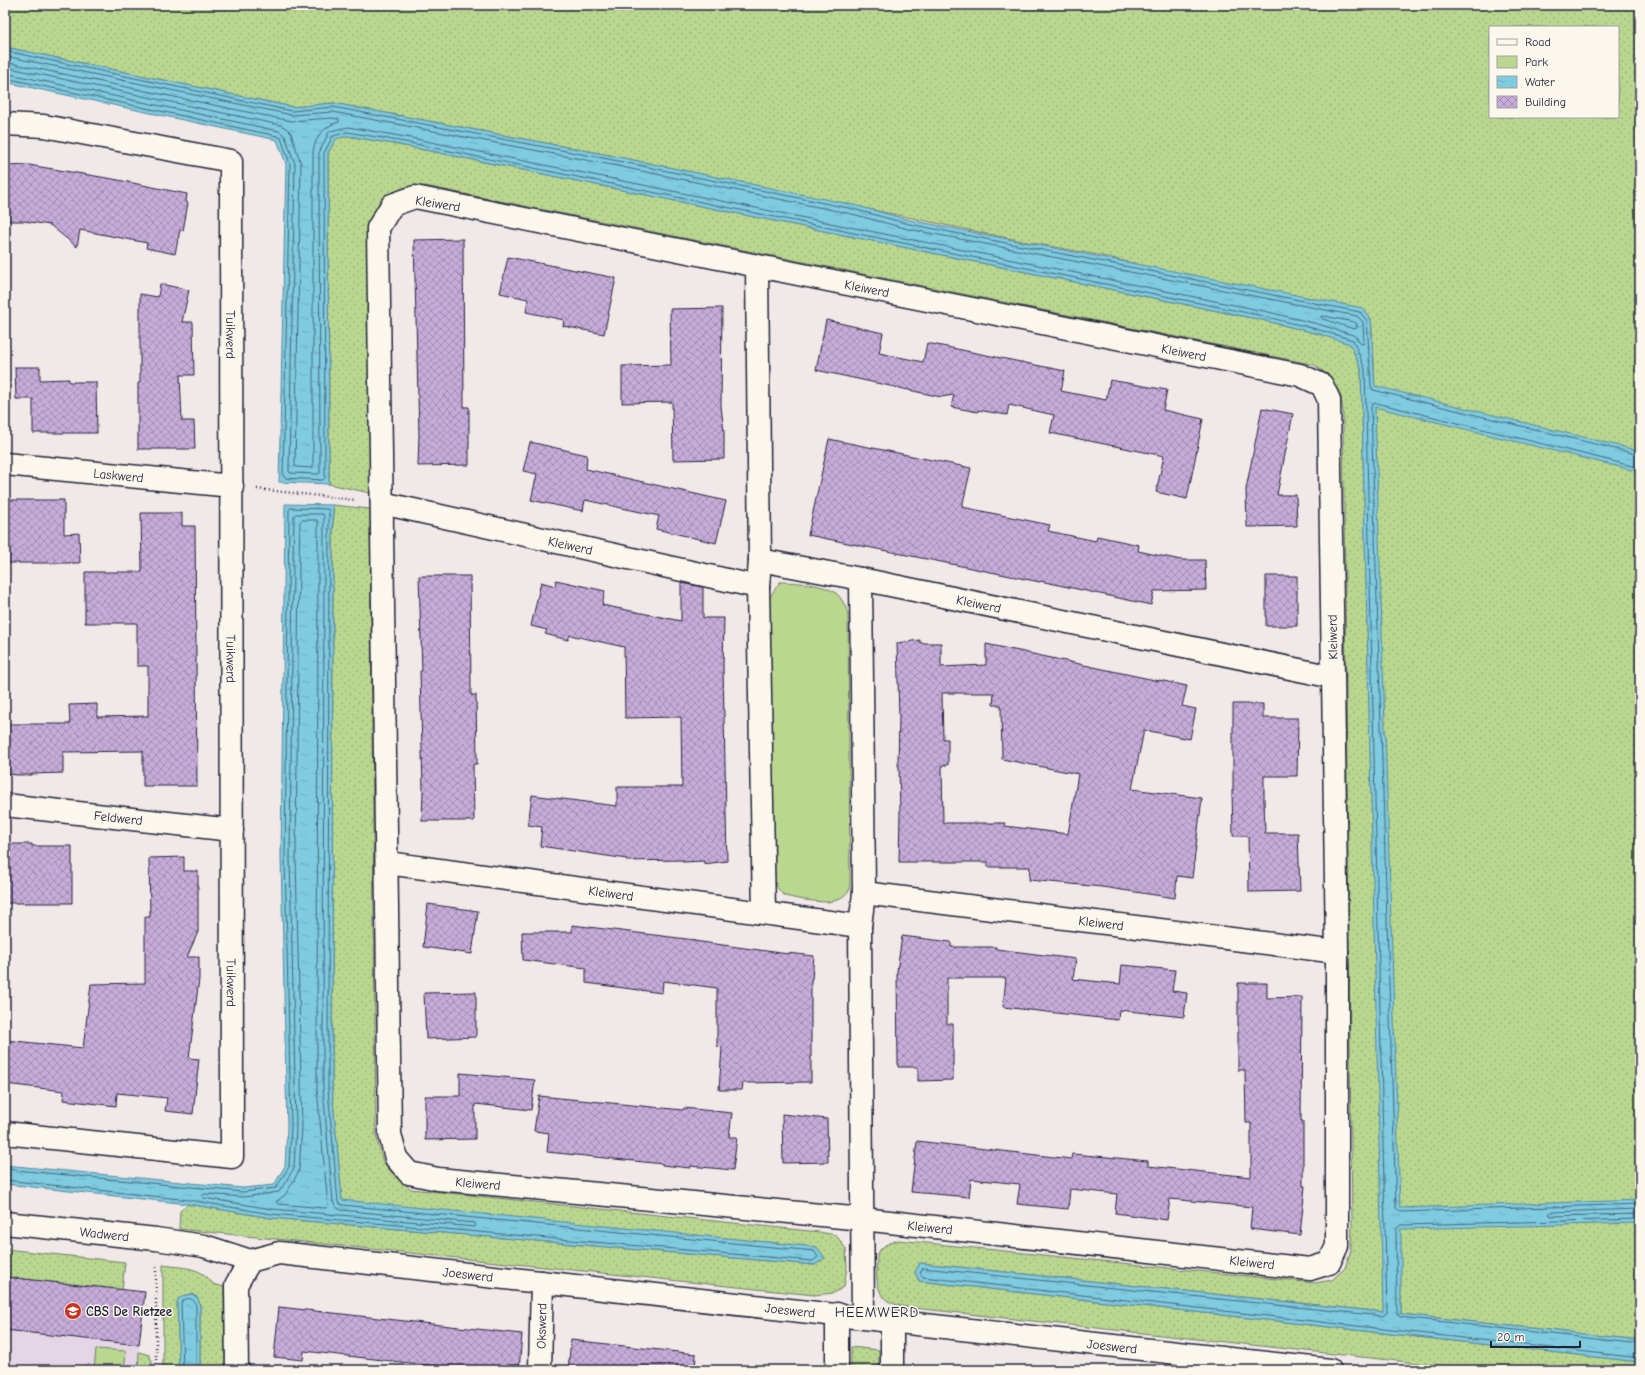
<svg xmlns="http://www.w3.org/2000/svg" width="1645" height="1375" font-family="'Comic Neue',sans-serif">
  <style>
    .built { fill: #e4d6e4 }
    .grass { fill: url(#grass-dots); stroke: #6e7c65; fill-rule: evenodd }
    .park { fill: #b9d78f; stroke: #6e7c65 }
    .water { fill: url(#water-ripples); stroke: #5a879d }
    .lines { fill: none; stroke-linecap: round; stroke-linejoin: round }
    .shore { stroke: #47667d; stroke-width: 1 }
    .building { fill: url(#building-cross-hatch); stroke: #22223b; fill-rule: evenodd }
    .street-casing { stroke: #22223b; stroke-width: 25 }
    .path { stroke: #22223b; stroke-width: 2.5; stroke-dasharray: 1 3; stroke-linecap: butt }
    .street { stroke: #fbf7ec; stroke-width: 22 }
    .labels { text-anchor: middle; stroke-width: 3; stroke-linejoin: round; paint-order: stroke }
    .street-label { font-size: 13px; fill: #22223b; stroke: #fbf7ec }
    .poi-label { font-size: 13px; font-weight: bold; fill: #22223b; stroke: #fbf7ec; text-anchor: start }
    .neighbourhood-label { font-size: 14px; letter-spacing: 1px; fill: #22223b; stroke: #fbf7ec }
  </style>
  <defs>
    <pattern id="grass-dots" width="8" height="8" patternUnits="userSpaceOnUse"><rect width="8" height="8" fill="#b9d78f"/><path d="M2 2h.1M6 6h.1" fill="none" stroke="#9fb87c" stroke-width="1.8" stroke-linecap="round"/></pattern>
    <pattern id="water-ripples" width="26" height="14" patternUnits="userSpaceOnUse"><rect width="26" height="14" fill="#7fcbdf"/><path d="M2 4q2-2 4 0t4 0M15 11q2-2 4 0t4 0" fill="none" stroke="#6daec0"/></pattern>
    <pattern id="building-cross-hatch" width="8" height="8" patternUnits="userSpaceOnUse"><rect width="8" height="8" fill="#c7acda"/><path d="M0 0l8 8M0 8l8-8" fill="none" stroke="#a18cb2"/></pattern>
  </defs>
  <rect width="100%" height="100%" fill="#f1e8e8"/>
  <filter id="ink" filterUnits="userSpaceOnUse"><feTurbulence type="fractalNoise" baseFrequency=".025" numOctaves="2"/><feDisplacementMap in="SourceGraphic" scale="8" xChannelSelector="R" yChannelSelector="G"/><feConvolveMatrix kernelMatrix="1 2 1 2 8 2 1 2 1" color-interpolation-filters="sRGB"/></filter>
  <g filter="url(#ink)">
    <path class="built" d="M5,1277L145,1292L139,1345L138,1370H5Z"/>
    <path class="grass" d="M5,5H1640V1340L1401,1314L1400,1229L1379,597L1374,361L1371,319L1098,255L1022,241L609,155L333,103L293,107L5,47ZM1490,27H1618V117H1490Z
      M348,136L410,147L1262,320L1315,333L1351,344L1361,369L1384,1312L920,1263L915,1272L919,1281L1640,1362V1370H1480L905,1307C900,1305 895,1305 890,1302C873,1294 877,1269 877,1253L885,1245L898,1240L1315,1283L1332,1280L1345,1268L1351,1250L1352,1225L1343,411L1340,393L1328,375L1314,365L1296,361L425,186C419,187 412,186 406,187C385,193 374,211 367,230L370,493L329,484L328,153L336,138Z
      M333,505L370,509L376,1135L383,1162L396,1177L411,1189L819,1232L836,1235L846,1249L847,1267L844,1287L834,1293L814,1295L179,1229L180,1211L188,1204L271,1218L815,1265L824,1258L817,1247L342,1201L332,1089Z
      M5,1249L125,1262L122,1290L5,1277Z
      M163,1265C183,1268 201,1266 213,1284L224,1287L225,1370H200V1306L198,1298L192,1294L185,1295L177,1302L179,1370H163Z
      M851,1347L879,1350V1370H851Z
      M139,1352L149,1355L152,1361V1370H138Z"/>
    <path class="park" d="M780,582C794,582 827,584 837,594C843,600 845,606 848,613L850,889C838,906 823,902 805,900C799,899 791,898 786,896C778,892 775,883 772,876L768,604L771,595Z
      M96,1349L126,1351L124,1370H94Z"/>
    <path class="water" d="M5,47L293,107L333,103L609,155L854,205L910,220L1363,308L1371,319L1375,386L1640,451V472L1375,407L1400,1208L1640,1200V1223L1401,1229V1314L1640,1340V1362L919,1281L915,1272L920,1263L1383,1312L1361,369L1350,344L1315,333L1262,320L410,147L348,136L336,139L328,153L329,484L279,482L286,164L277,140L5,82Z
      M285,504L333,505L332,1089L342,1200L817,1247L825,1258L815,1265L271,1218L188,1204L5,1184V1165L243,1188L274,1185L285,1166L287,1127L281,857Z
      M192,1294L198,1298L200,1306V1370H179L177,1303L178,1299L186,1295Z"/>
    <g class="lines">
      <path class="shore" d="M5,51L292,111L333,107L608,159L853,209L909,224L1360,312L1367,321L1371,386L1373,390L1640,455
        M5,56L292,115L333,112L607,164L852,214L908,229L1357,316L1363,322L1364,343L1361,344L1357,338L1353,335L1318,324L1264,311L411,138L348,127L334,130L329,132L319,153L320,473L318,474L290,473L289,471L295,164L285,136L279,131L5,73
        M5,62L291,121L332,118L339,119V122C324,126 315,137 313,152V468L296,467L295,466L301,164L291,133L286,128L280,125L5,67
        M5,78L277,136L281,138L290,164L283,476L285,478L323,480L325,478L324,153L333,136L348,132L410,143L1263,316L1316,329L1353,340L1365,369L1387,1313L1382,1316L923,1268L920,1273L923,1277L1640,1358
        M1324,316L1354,322L1357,324V328L1354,329L1323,319L1321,317Z
        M1640,468L1377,403L1373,404L1371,407L1396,1208L1401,1212L1640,1204
        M296,514H323L324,516L323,1089L333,1202L336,1207L341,1210L474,1223L476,1225L475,1227L272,1209L204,1198L202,1196L204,1194L244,1197L279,1192L294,1168L296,1127L290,857L293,561L294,516Z
        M302,520H317L318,522L317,1089L328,1206L326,1208L278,1204L276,1202L286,1194L299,1171L302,1127L296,857L299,561L300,522Z
        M5,1169L243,1192L276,1188L289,1167L291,1127L285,857L289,510L291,508L328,509L329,511L328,1089L338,1202L342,1205L814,1251L818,1257L813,1261L271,1214L189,1200L5,1180
        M1640,1209L1551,1212L1549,1214L1551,1216L1640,1214
        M1640,1219L1401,1225L1398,1227L1396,1230L1397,1313L1400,1317L1640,1344
        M183,1370L181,1303C184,1298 190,1297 194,1301L196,1306V1370"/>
    </g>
    <path class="building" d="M29,165L113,179L187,194L186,202L188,203L183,231L180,230L175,254L146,248L147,243L80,230L77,247L50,225L24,221H5V166Z
      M463,239L464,407H469V465L418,466L419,435L414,240Z
      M508,257L616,278L604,334L563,326L564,320L526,312L528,299L500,293Z
      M160,284L189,290L182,322H193L194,375H180L182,421H194L195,449H138V383H140V294L158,297Z
      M722,308L721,406L724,432V459L673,460L672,402L622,403V366L671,365L670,309Z
      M826,320L883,333L879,353L923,362L927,343L1065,371L1061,391L1106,400L1110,380L1167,390L1163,410L1203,419L1187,499L1156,492L1164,456L1050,433L1054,415L1009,405L1007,415L978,410V412L951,407L954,395L941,397L816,370Z
      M15,367H40V380L69,379V382H96L97,433H33V399H16Z
      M1262,408L1293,414L1277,495H1296L1297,526L1247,527L1246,489Z
      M829,439L971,468L962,507L1050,525L1048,531L1096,541L1097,536L1139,545L1138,551L1181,560H1205L1206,590L1154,591L1151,605L1040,581V582L808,535Z
      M530,442L587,455L586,469L726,501L716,543L656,529L659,516L585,500L583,511L531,500L537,474L523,471Z
      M5,500H64V534L79,533L80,563H5Z
      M141,513H182V526H195L197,786H143V751L63,752V773L32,774V775H18L5,774L6,724H70L69,705L97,704V717L148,716V666H137V623H85V572H142Z
      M419,576H470L471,695H476L477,764H473L474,821H422L423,791L420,671H422Z
      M1266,576H1297V626H1266Z
      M556,580L605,591L602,605L681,621V583L703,587V618H724L723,667L727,861L704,864V861L683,862V860L627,861V859L540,846L542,827L528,825L532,795L617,806V787H682L681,717L625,718L624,647L570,635L568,640L545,634L547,630L531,626L541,582L555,586Z
      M920,640V643H941V667L986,665V644L1159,681V680L1187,686L1182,706L1196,709L1190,739L1144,730L1132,789L1202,798L1192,878L1177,876L1175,898L1102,887L1029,880L1030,867H988V862H899L900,813L899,766H898L899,716L897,643ZM942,693H994L993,705H1001L1002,759L1078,774L1068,834L1005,826V823H943L942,765H948V739H943Z
      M1233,704H1263V718H1298L1297,776H1264V799L1265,833H1298L1300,891L1249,892L1248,836H1233L1232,790H1233Z
      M6,844H32V846H72V903H5Z
      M184,857V871H198V932L187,957H199V979L189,1058L199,1059L193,1114L165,1111L167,1098L117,1093L116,1106L63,1100L64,1091L5,1084V1040L83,1048L91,984L145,983V917H150L149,858Z
      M428,904L478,911L472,954L423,947Z
      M572,925L695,940L694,941L788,954V953L814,956L812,979H811V1082L743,1083L742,1090H719L722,1047L717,1046V988L663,981L662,993L586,983V968L523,960L522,932H572Z
      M902,936L951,942V947H996V949L1076,959L1073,979L1120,984L1122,965L1175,970L1172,991L1187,993L1184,1017L1119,1010L1118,1020L1003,1007L1006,978H947V1024H953V1080L918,1081V1067H898L897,971Z
      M1238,983H1267V998L1302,997L1301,1121H1303V1186H1305L1300,1235L1250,1229L1252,1207L1170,1199L1167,1220L1115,1213L1117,1194L1070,1189L1068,1209L1017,1204L1020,1184L971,1179L969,1197L911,1192L917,1141L1071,1159L1072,1154L1107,1157L1148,1161V1166L1251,1177V1123H1246L1245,1070H1238Z
      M476,992V1037L426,1039L424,993Z
      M460,1073L535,1080L531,1110L475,1104V1139L425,1140V1096H460Z
      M539,1096L683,1110L684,1108L732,1113L729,1137H737L733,1170L690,1166V1168L662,1165L663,1164L547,1152L549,1133L534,1131Z
      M782,1114L827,1119L828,1162L783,1163Z
      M5,1277L145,1292L139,1345L5,1330Z
      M279,1307L522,1334L519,1370H444V1367L304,1351L303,1360L274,1357Z
      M571,1340L696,1354L695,1370H568Z"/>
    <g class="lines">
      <g class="street-casing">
        <g id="street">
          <path id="s1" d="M5,124L44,126L231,161L232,1157L5,1133"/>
          <path d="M415,197L1300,375L1322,385L1329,400L1337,952V1246L1329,1263L1310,1269L863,1219L438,1179L409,1173L396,1158L390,1134L378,228L392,205Z"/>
          <path d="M757,267L760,560L758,587L764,912"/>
          <path id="s2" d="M5,464L232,486"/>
          <path id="s3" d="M382,503L758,587"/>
          <path id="s4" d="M760,560L861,579L1333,677"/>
          <path d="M861,579L864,893L860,926L863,1317"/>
          <path id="s5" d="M5,805L232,830"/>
          <path id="s6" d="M387,863L860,926"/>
          <path id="s7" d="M864,893L1337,952"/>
          <path id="s8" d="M5,1223L156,1239L204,1246L250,1261"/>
          <path d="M837,1314V1370"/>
          <path d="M892,1321V1370"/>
          <path id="s9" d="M237,1370L236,1285L250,1261L279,1253L1330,1370"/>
          <path id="s10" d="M540,1370L542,1282"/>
        </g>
      </g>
      <path class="path" d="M257,489L356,500
        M156,1267V1370"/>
      <use href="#street" class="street"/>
    </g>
  </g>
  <defs>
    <g id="school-disc" transform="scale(0.9)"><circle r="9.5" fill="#c8321e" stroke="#fbf7ec"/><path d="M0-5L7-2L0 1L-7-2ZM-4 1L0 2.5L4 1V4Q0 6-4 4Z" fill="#fff"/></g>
  </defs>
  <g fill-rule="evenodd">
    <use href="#school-disc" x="73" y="1311"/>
  </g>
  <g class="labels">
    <g class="street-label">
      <text transform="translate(438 203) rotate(9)" y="5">Kleiwerd</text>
      <text transform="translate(867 288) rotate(11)" y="5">Kleiwerd</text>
      <text dy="5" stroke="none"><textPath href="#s1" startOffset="403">Tuikwerd</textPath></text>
      <text transform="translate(1184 352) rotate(11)" y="5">Kleiwerd</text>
      <text dy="5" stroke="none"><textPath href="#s2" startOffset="114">Laskwerd</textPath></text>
      <text dy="5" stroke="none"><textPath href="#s3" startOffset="193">Kleiwerd</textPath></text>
      <text dy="5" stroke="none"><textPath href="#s4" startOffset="223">Kleiwerd</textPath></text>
      <text transform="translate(1332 637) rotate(-91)" y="5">Kleiwerd</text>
      <text dy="5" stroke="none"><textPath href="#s1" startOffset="727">Tuikwerd</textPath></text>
      <text dy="5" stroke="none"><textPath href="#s5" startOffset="114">Feldwerd</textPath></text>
      <text dy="5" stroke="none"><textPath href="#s6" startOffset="226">Kleiwerd</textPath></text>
      <text dy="5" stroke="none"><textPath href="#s7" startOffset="239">Kleiwerd</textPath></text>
      <text dy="5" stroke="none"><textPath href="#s1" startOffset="1051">Tuikwerd</textPath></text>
      <text transform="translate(478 1183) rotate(5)" y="5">Kleiwerd</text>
      <text transform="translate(930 1227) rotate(6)" y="5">Kleiwerd</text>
      <text dy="5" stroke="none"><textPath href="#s8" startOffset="100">Wadwerd</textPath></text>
      <text transform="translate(1252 1262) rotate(6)" y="5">Kleiwerd</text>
      <text dy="5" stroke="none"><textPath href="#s9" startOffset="333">Joeswerd</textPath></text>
      <text dy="5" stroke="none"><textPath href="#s9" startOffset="657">Joeswerd</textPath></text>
      <text dy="5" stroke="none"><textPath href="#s10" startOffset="44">Okswerd</textPath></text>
      <text dy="5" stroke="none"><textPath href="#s9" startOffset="981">Joeswerd</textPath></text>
    </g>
    <g class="poi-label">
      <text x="86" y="1316">CBS De Rietzee</text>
    </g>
    <g class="neighbourhood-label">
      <text x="877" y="1317">HEEMWERD</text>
    </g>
  </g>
  <rect width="1645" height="1375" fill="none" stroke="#fbf7ec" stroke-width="20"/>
  <rect x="10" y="10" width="1625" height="1355" fill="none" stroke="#22223b" stroke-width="1.5" filter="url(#ink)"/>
  <rect x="1489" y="26" width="130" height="92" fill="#fbf7ec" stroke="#a4a2a5"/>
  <rect x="1497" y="39" width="20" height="6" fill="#fbf7ec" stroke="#a4a2a5"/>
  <text x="1525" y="46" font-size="12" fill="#22223b">Road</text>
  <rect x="1497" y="56" width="20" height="12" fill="#b9d78f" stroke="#a4a2a5"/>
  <text x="1525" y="66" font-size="12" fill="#22223b">Park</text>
  <rect x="1497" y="76" width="20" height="12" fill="url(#water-ripples)" stroke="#a4a2a5"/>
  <text x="1525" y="86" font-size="12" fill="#22223b">Water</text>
  <rect x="1497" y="96" width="20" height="12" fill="url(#building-cross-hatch)" stroke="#a4a2a5"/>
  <text x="1525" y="106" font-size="12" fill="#22223b">Building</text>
  <path d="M1491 1341v6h89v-6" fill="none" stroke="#22223b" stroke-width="2"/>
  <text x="1497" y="1341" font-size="12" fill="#22223b" stroke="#fbf7ec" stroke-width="3" paint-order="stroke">20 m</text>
</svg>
